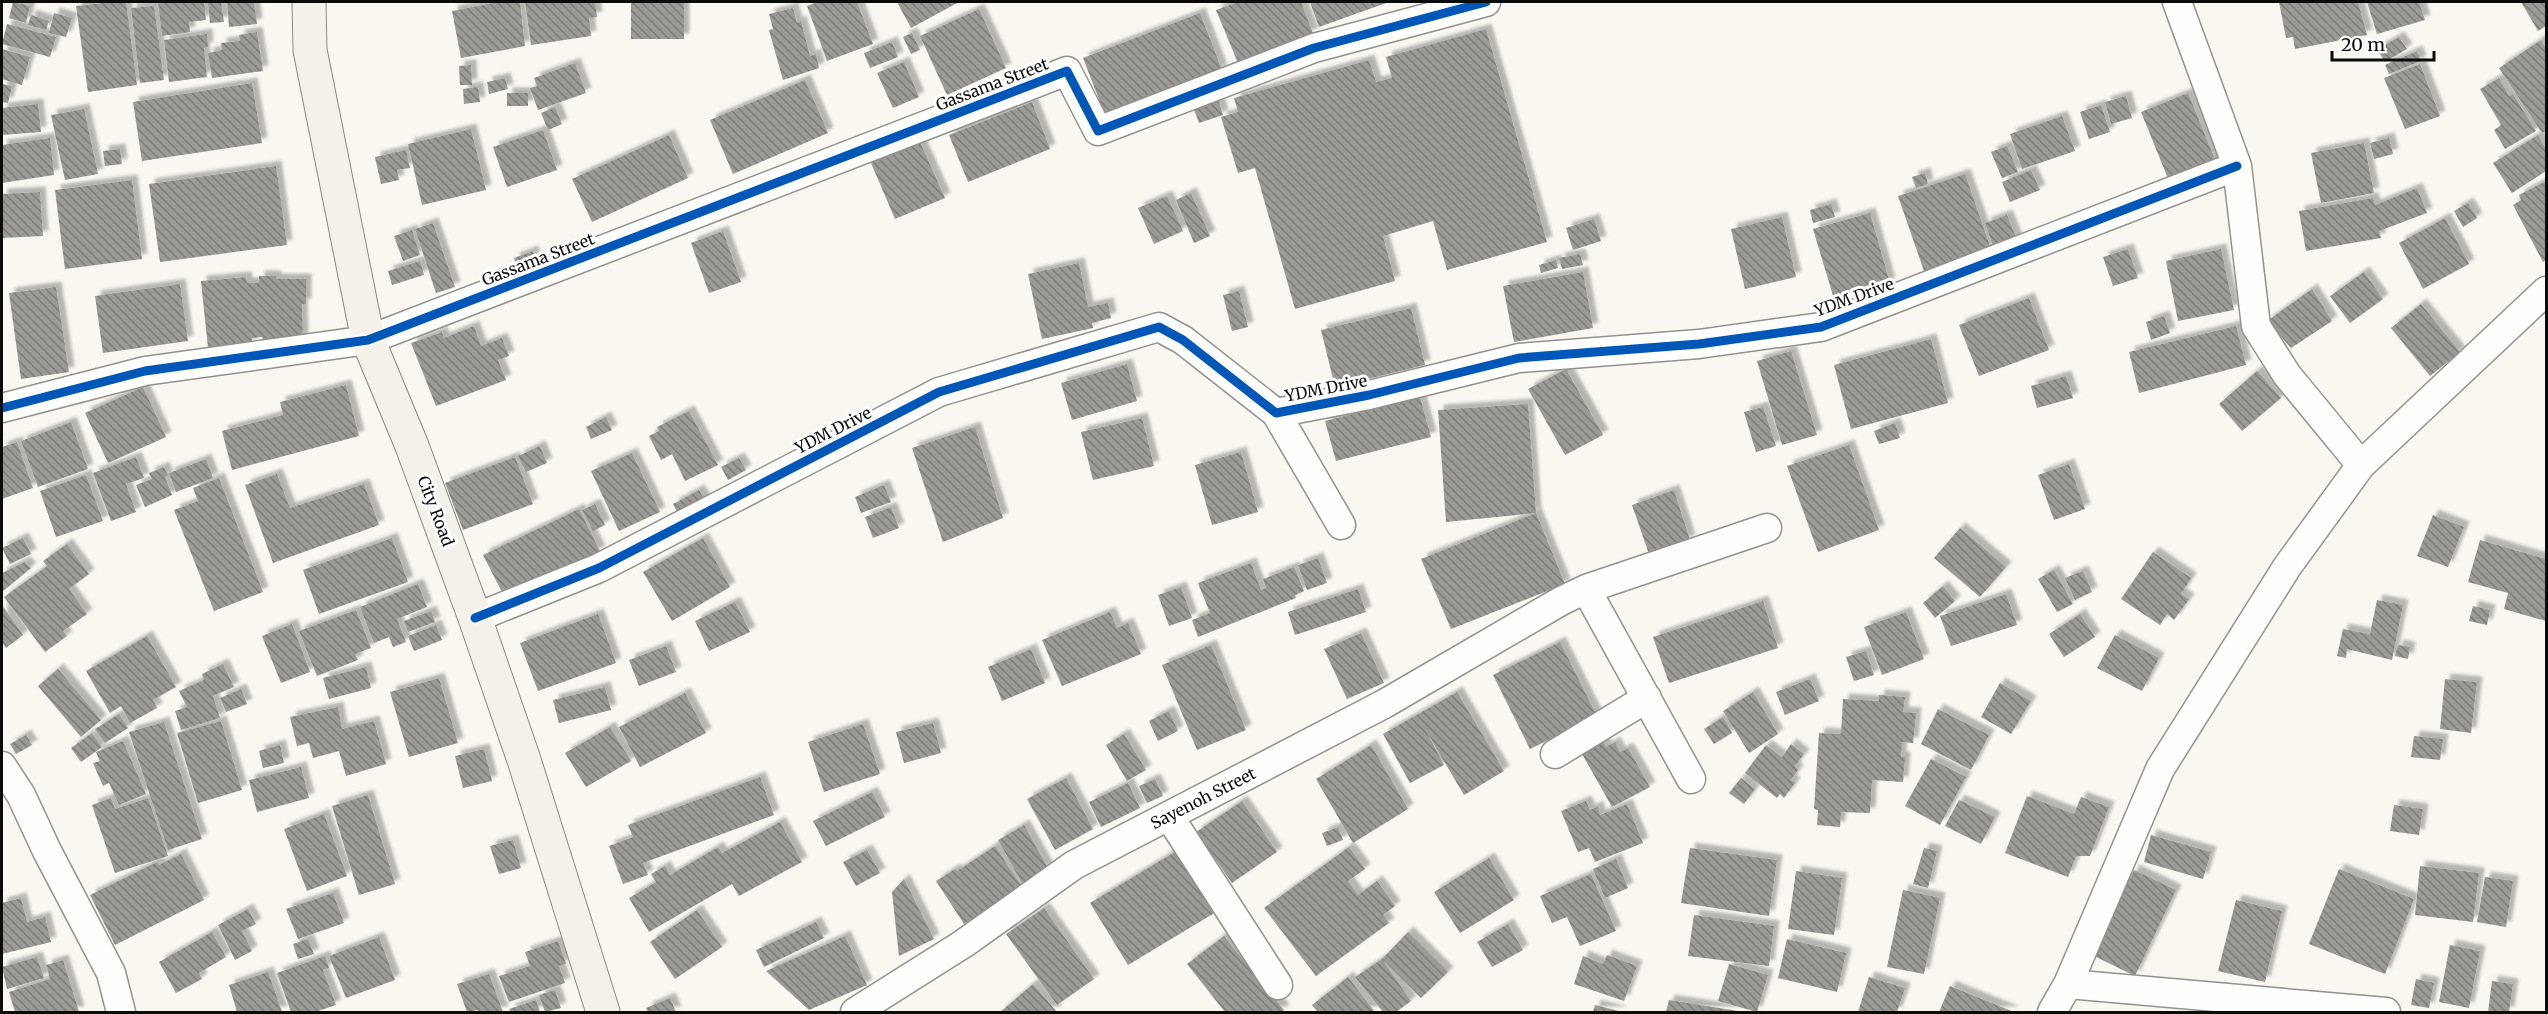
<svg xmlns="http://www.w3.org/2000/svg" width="2548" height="1014" font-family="Merriweather,serif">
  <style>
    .building { fill: url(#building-back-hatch); filter: url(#shadow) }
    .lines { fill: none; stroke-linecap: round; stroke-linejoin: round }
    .minor-casing { stroke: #92918e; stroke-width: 31 }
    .secondary-casing { stroke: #898885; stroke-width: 35 }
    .minor { stroke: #fefefd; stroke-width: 28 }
    .secondary { stroke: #f3f1e8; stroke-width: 33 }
    .cycleway-casing { stroke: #fff; stroke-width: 13 }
    .cycleway { stroke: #0057b8; stroke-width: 9 }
    .labels { text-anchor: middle; stroke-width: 6; stroke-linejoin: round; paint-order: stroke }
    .street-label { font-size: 16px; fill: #0b0b0b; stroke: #fff }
  </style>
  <defs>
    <pattern id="building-back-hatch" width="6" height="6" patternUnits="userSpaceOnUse" patternTransform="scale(1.5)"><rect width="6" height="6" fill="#9c9a96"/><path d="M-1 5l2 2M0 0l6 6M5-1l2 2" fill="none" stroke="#7d7c79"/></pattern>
    <filter id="shadow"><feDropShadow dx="5.5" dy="-5.5" stdDeviation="1.5" flood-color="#0004"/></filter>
  </defs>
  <rect width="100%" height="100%" fill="#f9f7f0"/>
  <path class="building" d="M13,2L30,6L26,23L9,18Z
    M112,2H126L137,85L88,92L76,6Z
    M171,2H204L206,20L189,22L190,32L162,36L158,3Z
    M208,2H221L224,22L210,23Z
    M227,2H254L257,24L229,27Z
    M498,2H520L525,46L461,58L452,11Z
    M525,2H595L597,17L589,18L591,36L531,45Z
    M631,2H684V39H631Z
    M818,2H857L873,44L827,61L807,6Z
    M897,2H959L911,28Z
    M1238,2H1301L1313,33L1238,63L1216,10Z
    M1310,2H1389L1319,27Z
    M2279,2H2358L2367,35L2295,49L2293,37L2286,38Z
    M2367,2H2419L2425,20L2377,34Z
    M2521,2H2546V26L2538,31Z
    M154,6L164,80L140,83L131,8Z
    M793,8L797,23L801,21L810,56L816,54L819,68L783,80L769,30L773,29L769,14Z
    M979,9L1006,68L947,95L920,36Z
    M54,13L72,18L66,37L49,33Z
    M1200,13L1222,70L1105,115L1083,58Z
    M31,15L49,21L46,30L28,25Z
    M7,24L56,37L50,57L2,44Z
    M1486,29L1547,242L1447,270L1433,221L1383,236L1395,281L1295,309L1255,168L1238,173L1221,117L1238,112L1234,98L1369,60L1376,82L1392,78L1386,57Z
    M257,32L263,71L212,78L208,53L222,50L221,43L240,41L239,35Z
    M912,33L920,50L911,54L903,37Z
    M207,34L208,47L204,48L207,77L169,82L164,40Z
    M2399,37L2407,49L2385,62L2377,49Z
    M2541,40L2546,48V131L2542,133L2499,68Z
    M892,42L898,57L870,68L864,53Z
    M2,49L30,57L22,85L2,79Z
    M2417,51L2421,61L2389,74L2385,65Z
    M904,62L919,97L893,108L877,73Z
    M575,63L586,93L538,110L530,88L537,86L534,78Z
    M2420,64L2440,116L2405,129L2384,78Z
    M471,65L472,85H460L459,66Z
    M505,78L508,89L489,94L487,82Z
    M2499,78L2509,96L2513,94L2536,131L2505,149L2494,130L2501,125L2480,89Z
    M805,80L828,133L733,174L710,120Z
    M252,83L262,143L142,161L133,102Z
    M2,84L12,86L8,103L2,102Z
    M478,87L480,102L464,104L463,89Z
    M507,93H528V106H507Z
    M2188,93L2218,167L2171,186L2141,112Z
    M2126,96L2132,118L2111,124L2105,102Z
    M1218,99L1223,115L1199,123L1193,107Z
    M1032,102L1050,149L968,182L949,135Z
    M38,104L41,132L2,135V108Z
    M2101,105L2110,132L2089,139L2080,112Z
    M555,107L562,124L548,130L541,113Z
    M84,109L98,174L65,180L51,115Z
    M2062,116L2075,151L2022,169L2010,134Z
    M471,129L486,190L422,205L408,144Z
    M543,130L557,170L507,187L493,147Z
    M669,135L688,178L592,222L572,179Z
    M2538,135L2546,149V171L2512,193L2493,163Z
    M50,138L54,175L2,183V145Z
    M2389,138L2393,154L2374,159L2370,143Z
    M920,142L945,198L895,219L871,163Z
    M2364,143L2374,193L2321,203L2311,153Z
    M2007,146L2018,172L2002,178L1991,152Z
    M120,149L122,164L105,166L103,151Z
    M406,150L410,168L397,170L399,180L381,184L375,157Z
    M276,166L287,245L160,262L149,184Z
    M2031,170L2040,190L2010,202L2002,182Z
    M1925,173L1928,184L1916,188L1912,177Z
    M1965,174L1991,249L1924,271L1898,196Z
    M132,180L142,259L65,269L55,190Z
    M2546,181V260L2543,262L2513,205L2521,200L2519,195Z
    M2417,188L2427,213L2379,231L2381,238L2306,251L2299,211L2373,198L2375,205Z
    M40,192L43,236L2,238V194Z
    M1191,193L1210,236L1194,243L1176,200Z
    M1167,196L1183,231L1154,244L1138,208Z
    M2468,203L2477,218L2463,227L2454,211Z
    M1831,204L1835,217L1813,223L1810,210Z
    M1870,213L1890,283L1834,299L1813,229Z
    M2007,215L2020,247L1996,255L1985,223Z
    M1782,217L1796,277L1745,289L1731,229Z
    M2445,218L2469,264L2423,289L2399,243Z
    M1594,219L1601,241L1573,250L1566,228Z
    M433,223L455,287L436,293L415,229Z
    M412,230L420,255L403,261L394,236Z
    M723,231L741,282L709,293L691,243Z
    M2128,249L2138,278L2113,286L2103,257Z
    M2221,249L2234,310L2178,321L2166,261Z
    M533,251L535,258L516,264L514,258Z
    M1580,254L1583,265L1562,269L1559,258Z
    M1556,260L1558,268L1541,273L1539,265Z
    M420,261L424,275L392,285L388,271Z
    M1079,263L1088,307L1108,303L1111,318L1092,323L1093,328L1042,339L1028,274Z
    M1583,272L1593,328L1514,342L1503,286Z
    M2364,272L2383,299L2350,323L2330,296Z
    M259,276H276V279H306V304H302L303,341L263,342L262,337L252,338V344L208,348L201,281L246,277L247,283H259Z
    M180,284L188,341L103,353L95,296Z
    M56,287L69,372L21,379L9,293Z
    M2312,289L2332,321L2291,348L2267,321Z
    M1239,291L1248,327L1232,331L1223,295Z
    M2029,298L2049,350L1979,376L1959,325Z
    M2421,304L2460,352L2430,376L2391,328Z
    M1411,308L1425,365L1335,387L1321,330Z
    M2164,316L2170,333L2151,340L2146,322Z
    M474,326L481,346L502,338L509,356L498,360L506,380L436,406L411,343L442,332L444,338Z
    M2236,326L2246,365L2139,393L2129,352Z
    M1931,339L1948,403L1851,429L1834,365Z
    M1791,351L1817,435L1782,445L1757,361Z
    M1127,364L1137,401L1072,420L1061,383Z
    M1566,369L1603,435L1565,455L1528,389Z
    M2257,371L2281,398L2242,431L2219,404Z
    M2066,376L2073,398L2037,408L2031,386Z
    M346,385L359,436L232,470L222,431L283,415L280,402Z
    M143,387L166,437L108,463L85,413Z
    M1420,397L1431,437L1336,461L1325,421Z
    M1528,404L1536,513L1565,584L1451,629L1421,559L1536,513L1446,522L1438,410Z
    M1763,407L1776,446L1756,452L1744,412Z
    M689,411L718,465L685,481L672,454L661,460L649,436L659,431L657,427Z
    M606,417L612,430L591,439L586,427Z
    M1142,418L1154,466L1093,480L1081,432Z
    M71,422L88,469L38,487L21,441Z
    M1895,423L1900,438L1879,444L1874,431Z
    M975,427L1003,518L943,542L912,448Z
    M17,442L33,488L2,499V447Z
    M1849,445L1879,530L1818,552L1787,466Z
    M540,446L547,463L526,472L518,456Z
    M1241,452L1258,512L1212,525L1195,465Z
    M632,453L660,512L619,531L591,471Z
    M136,457L144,478L126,484L136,512L111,521L93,473Z
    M515,457L533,504L463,530L445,483Z
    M739,458L746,470L728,480L721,467Z
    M206,459L213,478L176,492L169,473Z
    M2069,464L2085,509L2054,520L2038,475Z
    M164,467L168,476L165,477L172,495L145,507L136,485L152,479L149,473Z
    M277,474L290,508L364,484L379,525L273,563L245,485Z
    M86,475L103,521L56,537L40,491Z
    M219,478L263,592L214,611L174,510L198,501L193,488Z
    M884,485L891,502L861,513L855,497Z
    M699,490L707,503L680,517L673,504Z
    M1674,490L1690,540L1649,554L1632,505Z
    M595,504L605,525L593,531L582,510Z
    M891,507L899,528L873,538L865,517Z
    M579,509L600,551L505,598L483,555Z
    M2433,515L2464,527L2448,567L2417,556Z
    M1960,528L2006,567L1980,597L1934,558Z
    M23,538L31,554L10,564L2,548Z
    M392,538L408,582L319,614L303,570Z
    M703,538L730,587L672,621L643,572Z
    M2480,540L2546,559V621L2504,609L2508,593L2468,582Z
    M67,544L89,574L69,589L87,614L63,631L67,636L45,652L4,597L47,566L43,561Z
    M2153,552L2191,578L2181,594L2189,599L2174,620L2167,614L2160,625L2121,599Z
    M1318,558L1327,583L1307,590L1298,565Z
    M25,562L31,568L2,592V573Z
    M1251,563L1261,590L1266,588L1263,579L1294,567L1304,591L1295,595L1296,598L1198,637L1192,620L1210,613L1198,583Z
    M2054,570L2073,604L2057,612L2038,579Z
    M2083,571L2092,592L2075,600L2065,578Z
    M418,584L427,607L397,619L406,642L393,647L389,637L374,643L360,607Z
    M1943,586L1955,601L1935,618L1923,603Z
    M1181,587L1192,618L1169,626L1158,595Z
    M1358,589L1366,612L1295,635L1288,612Z
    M2006,594L2017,625L1951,646L1940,616Z
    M2377,600L2403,605L2392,660L2347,649L2346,658L2337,656L2343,629L2370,634Z
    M1763,601L1778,648L1669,683L1653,637Z
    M735,602L750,632L709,651L695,621Z
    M2,605L23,635L6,648L2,642Z
    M2473,606L2490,610L2487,625L2469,621Z
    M356,610L371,648L355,654L358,660L317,676L299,631Z
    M431,611L435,622L408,632L404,621Z
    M1110,612L1117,628L1128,623L1141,654L1062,686L1042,640Z
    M1906,612L1924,659L1882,675L1864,627Z
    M598,614L616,663L538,691L520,643Z
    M2080,614L2095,637L2064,657L2049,634Z
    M292,624L310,672L281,683L262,636Z
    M436,625L442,640L414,651L408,636Z
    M1361,633L1384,683L1347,699L1324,649Z
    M2115,635L2159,658L2142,691L2097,668Z
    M147,636L176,687L153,700L157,708L130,723L121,706L110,713L86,671Z
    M1560,642L1597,716L1530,749L1493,675Z
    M1211,645L1246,730L1197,750L1162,665Z
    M2398,645L2410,647L2408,659L2395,656Z
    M666,646L676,672L639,686L629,660Z
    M1031,649L1045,683L1002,701L988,667Z
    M1866,651L1874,675L1854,681L1846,657Z
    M223,664L234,687L213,696L220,718L181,730L175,711L187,707L179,691L204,680L202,674Z
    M366,667L371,688L329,699L323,678Z
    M58,669L101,720L81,737L38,686Z
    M439,678L458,743L409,757L390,692Z
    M1810,679L1819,701L1785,715L1776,692Z
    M2445,679L2477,682L2471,733L2440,729Z
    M2000,683L2031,701L2011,734L1981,717Z
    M605,687L611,710L559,723L553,700Z
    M241,689L247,704L226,712L220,698Z
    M1457,692L1504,771L1464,795L1425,729L1444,765L1410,783L1383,734Z
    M1753,692L1778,734L1749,753L1723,711Z
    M685,693L706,733L640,767L619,727Z
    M1879,695L1905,697L1903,712L1916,713L1913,743L1902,742L1901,757H1905L1903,782L1872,780L1870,813L1841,812L1840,827L1817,825L1818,810L1814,809L1819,733L1841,734L1843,699L1879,701Z
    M338,707L342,729L374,721L386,764L346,776L339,751L313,758L309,743L297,746L290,717Z
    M1938,709L1989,735L1971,770L1921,744Z
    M1169,711L1178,731L1158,741L1149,721Z
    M119,714L128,728L105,743L95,729Z
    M1723,717L1732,733L1714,744L1704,729Z
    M221,721L242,790L198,803L177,733Z
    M164,722L202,839L168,850L129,732Z
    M933,723L941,753L904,763L896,732Z
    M863,724L880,774L824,792L808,742Z
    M610,727L631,761L586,787L565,753Z
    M92,733L102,747L81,762L71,748Z
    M1124,734L1146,770L1127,781L1106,745Z
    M26,735L32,745L16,754L10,744Z
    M2414,736L2443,739L2440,760L2411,757Z
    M123,741L146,794L119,805L109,783L103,786L93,763L100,761L96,752Z
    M1604,742L1606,747L1615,742L1620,752L1628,748L1650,787L1612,807L1582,754Z
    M1791,744L1804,754L1795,766L1798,770L1791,780L1795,783L1784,798L1780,794L1777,798L1745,773L1766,745L1782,757Z
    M280,745L284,763L263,768L259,751Z
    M1371,745L1408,809L1353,843L1316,779Z
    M484,749L492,781L463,788L455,756Z
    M1931,759L1966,777L1940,825L1905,806Z
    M301,767L309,798L257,812L249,780Z
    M760,777L774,815L643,863L648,875L623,884L609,846L633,837L628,825Z
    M1066,778L1093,829L1055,850L1027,799Z
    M1741,778L1755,789L1744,804L1729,793Z
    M1155,779L1163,796L1147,803L1139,786Z
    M1128,783L1140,808L1101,827L1089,802Z
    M872,792L885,817L826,846L813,821Z
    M368,795L395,884L359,895L332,806Z
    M2027,796L2074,814L2081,797L2109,807L2090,856H2076L2068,877L2005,853Z
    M111,798L115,809L148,798L168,856L115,873L92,805Z
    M1959,800L1995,817L1981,844L1945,826Z
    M1242,801L1277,852L1232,883L1196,832Z
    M1586,801L1590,810L1598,806L1600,815L1627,804L1643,843L1595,862L1589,848L1578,852L1561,811Z
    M2394,805L2423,809L2419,835L2390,831Z
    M324,814L347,876L307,891L284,829Z
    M780,822L802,862L739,896L732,884L649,932L629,898L656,882L651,874L665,866L670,875L718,847L722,853Z
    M1024,825L1048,868L1022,883L998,840Z
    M1338,827L1343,840L1327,846L1322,833Z
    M2151,835L2211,852L2203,879L2144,862Z
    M513,840L521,868L499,874L490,846Z
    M995,846L1022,887L964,924L936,881L955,869L957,871Z
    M1183,847L1221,909L1128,965L1090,903Z
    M1349,847L1365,869L1348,881L1358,895L1377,881L1395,906L1383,915L1389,923L1316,976L1264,908Z
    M1690,848L1777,860L1769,916L1681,903Z
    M1924,848L1937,851L1928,888L1913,884Z
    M867,850L880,873L856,886L843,862Z
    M181,854L204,900L115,945L90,895L157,862L159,865Z
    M1489,858L1514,900L1460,933L1434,892Z
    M1616,859L1628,888L1605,898L1593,869Z
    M2420,866L2479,873L2473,922L2415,915Z
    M2339,869L2414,899L2385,974L2309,944Z
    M2134,870L2176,890L2135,976L2092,955Z
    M1796,871L1842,878L1834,935L1788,929Z
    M1591,874L1616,931L1580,946L1567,917L1552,923L1540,896Z
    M2485,877L2513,881L2506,927L2477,922Z
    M904,879L934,939L899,956L892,892Z
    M1903,890L1940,898L1924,974L1887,967Z
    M333,893L344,923L298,939L286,909Z
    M21,898L27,922L45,917L51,942L2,954V903Z
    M2236,900L2282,911L2265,982L2218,971Z
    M1044,908L1094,979L1057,1005L1006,934Z
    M248,909L256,924L242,931L252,951L235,960L218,925Z
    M697,910L722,947L675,979L650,942Z
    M1694,915L1774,926L1769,966L1688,956Z
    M816,922L824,938L764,967L756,950Z
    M1508,924L1523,950L1492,967L1477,942Z
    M212,932L226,957L199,973L202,979L176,993L159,962Z
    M1408,932L1448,972L1421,998L1382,959L1411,1001L1396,1012H1383L1355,977L1382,959Z
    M845,936L867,985L809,1010L766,971Z
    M1224,936L1284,1010L1281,1012H1225L1187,964Z
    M379,937L395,980L346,998L329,956Z
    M308,939L314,954L298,959L293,944Z
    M1787,939L1846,953L1837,992L1778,978Z
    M558,941L566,964L559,966L565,983L509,1002L499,976L530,966L525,952Z
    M2450,945L2480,951L2469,1008L2439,1002Z
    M1607,955L1637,966L1624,1001L1574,984L1583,956L1603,964Z
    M325,956L329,968L323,970L336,1005L315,1012H291L277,973Z
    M37,957L44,978L7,989L2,967Z
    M63,960L79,1012H15L9,992L50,979L46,965Z
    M1729,964L1768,975L1757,1012L1718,1001Z
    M268,972L282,1012H237L229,985Z
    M489,974L503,1012H479L478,1010L467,1012L457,984Z
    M1348,977L1375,1012H1318L1312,1005Z
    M1869,977L1905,988L1897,1012H1858Z
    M2416,979L2434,983L2429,1008L2411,1005Z
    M2492,981L2513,984L2509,1012H2488Z
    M1033,984L1057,1012H1000Z
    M1950,986L2014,1012H1939Z
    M555,990L561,1008L545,1012L539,995Z
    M670,998L676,1012H648L646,1008Z
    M536,1000L540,1012H511L509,1009Z
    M1669,1000L1738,1011V1012H1666Z
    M1595,1005L1623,1012H1593Z"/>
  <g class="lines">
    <g class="minor-casing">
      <path id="minor" d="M2177,2L2237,166L2256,326L2287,375L2361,465
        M2,408L145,371L368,340L1067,71L1098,131L1314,48L1486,2
        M1276,413L1341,525
        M1586,589L1691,779
        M475,618L599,568L939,392L1159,327L1183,340L1276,413L1369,395L1519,358L1699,344L1821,327L2237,166
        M1555,754L1647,698
        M2,766L21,795L47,851L111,973L121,1012
        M1169,816L1278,985
        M2068,984L2386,1012
        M855,1012L963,944L1074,865L1384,704L1561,601L1586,589L1767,528
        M2052,1012L2068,984L2160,769L2287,567L2361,465L2546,291"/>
    </g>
    <g class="secondary-casing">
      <path id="secondary" d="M309,2L310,50L368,340L412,446L475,618L524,760L603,1012"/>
    </g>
    <use href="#minor" class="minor"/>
    <use href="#secondary" class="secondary"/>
    <g class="cycleway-casing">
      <path id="cycleway" d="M2,408L145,371L368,340L1067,71L1098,131L1314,48L1486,2
        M475,618L599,568L939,392L1159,327L1183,340L1276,413L1369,395L1519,358L1699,344L1821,327L2237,166"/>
    </g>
    <use href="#cycleway" class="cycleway"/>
  </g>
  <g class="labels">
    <g class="street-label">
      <text transform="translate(992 84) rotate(-21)" y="6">Gassama Street</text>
      <text transform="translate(538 259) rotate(-21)" y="6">Gassama Street</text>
      <text transform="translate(1854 297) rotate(-20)" y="6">YDM Drive</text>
      <text transform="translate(1326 388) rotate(-11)" y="6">YDM Drive</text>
      <text transform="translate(833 430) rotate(-27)" y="6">YDM Drive</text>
      <text transform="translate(436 511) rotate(69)" y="6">City Road</text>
      <text transform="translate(1203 798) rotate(-27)" y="6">Sayenoh Street</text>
    </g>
  </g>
  <rect width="2548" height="1014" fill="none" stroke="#0b0b0b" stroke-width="6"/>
  <path d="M2332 51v9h102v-9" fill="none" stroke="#0b0b0b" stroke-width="3"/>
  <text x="2341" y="51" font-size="18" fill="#0b0b0b" stroke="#ffffff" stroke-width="4.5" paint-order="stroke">20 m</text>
</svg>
